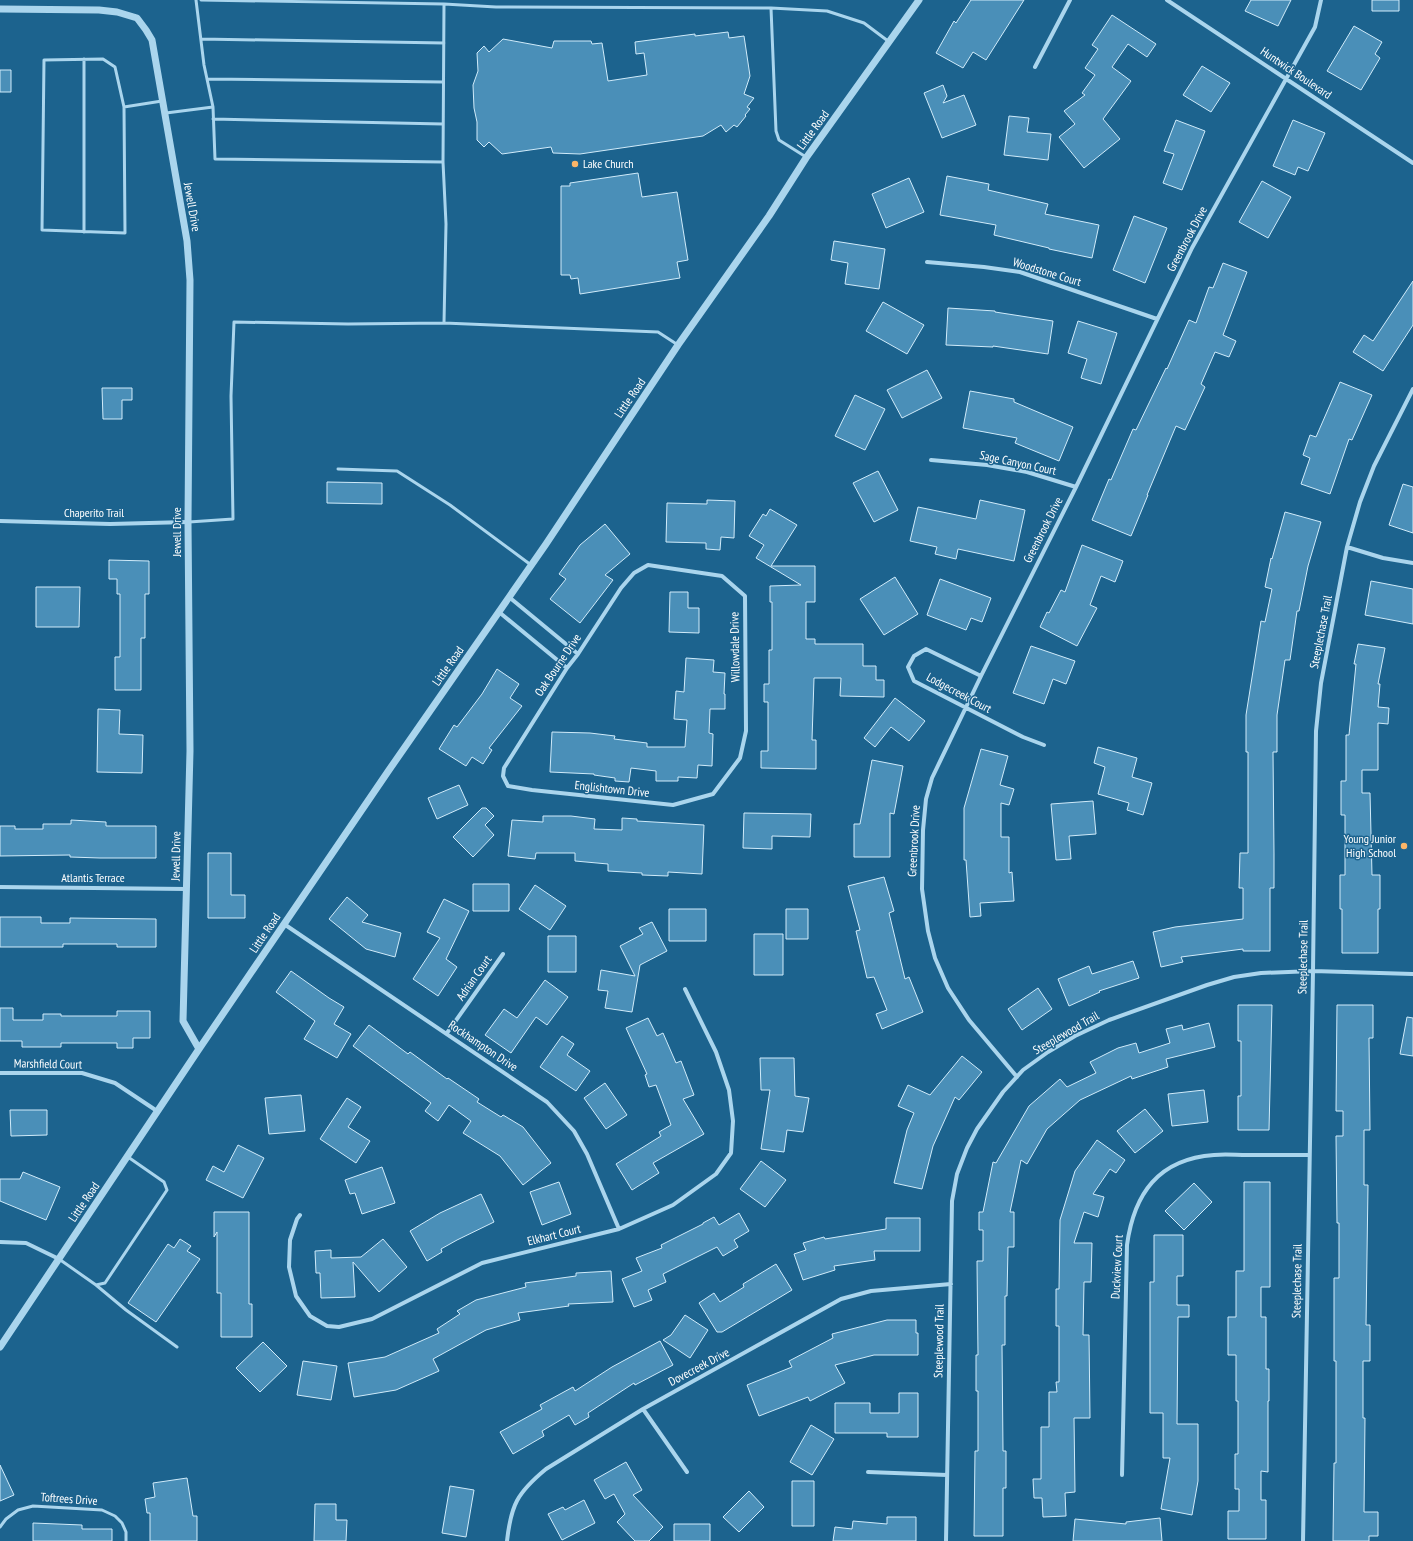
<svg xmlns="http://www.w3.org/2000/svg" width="1413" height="1541" font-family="'PT Sans Narrow',sans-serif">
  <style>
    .building { fill: #4a8fb8; stroke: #d0ebfa }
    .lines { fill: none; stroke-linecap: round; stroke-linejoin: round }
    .service { stroke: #aad5ed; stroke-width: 3 }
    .minor { stroke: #aad5ed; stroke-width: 4 }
    .tertiary { stroke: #aad5ed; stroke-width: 7 }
    .poi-dot { fill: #fdb668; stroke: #1c638e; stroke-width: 1.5 }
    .labels { text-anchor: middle; stroke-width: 3; stroke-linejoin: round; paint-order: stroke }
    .street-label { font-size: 12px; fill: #fff; stroke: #1c638e }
    .poi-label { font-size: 12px; fill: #fff; stroke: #1c638e; text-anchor: start }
  </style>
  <rect width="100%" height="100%" fill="#1c638e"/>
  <path class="building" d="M971,0H1024L986,60L973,52L963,68L936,53L954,21L956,23Z
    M1251,0H1291L1278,26L1245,11Z
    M1372,0H1399V11H1372Z
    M1112,15L1156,44L1147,57L1128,44L1112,67L1131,81L1103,119L1120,139L1084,168L1059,137L1075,124L1064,111L1085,95L1082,93L1095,75L1085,68L1098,49L1092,45Z
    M1354,26L1382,42L1375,54L1380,58L1361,90L1327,71Z
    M728,32L729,38L744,36L750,76L744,94L754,98L747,107L750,109L745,115L746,116L737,127L734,125L726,132L721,125L703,136L580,154L553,153L551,147L502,154L489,142L484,147L477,140V122L474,108L473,85L478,71L477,53L484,46L489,52L503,39L552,48L554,41H591L592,44L602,43L608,81L647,75L644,53L636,54L635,42L695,34V36Z
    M1202,66L1230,83L1211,112L1183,95Z
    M0,70H11V92H0Z
    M943,85L947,96L943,103L964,95L976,125L942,138L924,93Z
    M1009,116L1029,118L1027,132L1051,134L1048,160L1004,155Z
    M1176,120L1205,131L1182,190L1163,183L1174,154L1164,151Z
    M1293,120L1325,133L1308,171L1298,167L1295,175L1273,166Z
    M638,173L642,197L677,192L688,260L677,262L680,278L580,294L578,278L571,279L570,275H561V186H570V183Z
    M947,176L989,184L988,190L1048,204L1045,214L1099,225L1092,258L1049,249V248L994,235L996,225L940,215Z
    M909,178L924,212L886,228L872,194Z
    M1262,181L1291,197L1268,238L1239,222Z
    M1134,216L1167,228L1145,283L1113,270Z
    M834,241L885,249L879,289L845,284L848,263L831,260Z
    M1223,263L1247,272L1223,335L1236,341L1229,357L1215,352L1201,384L1205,387L1185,430L1176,426L1147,495H1148L1131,536L1092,520L1109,479L1111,480L1133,429L1136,430L1166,368L1167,369L1189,320L1196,323L1209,287L1213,288Z
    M1413,281V325L1383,371L1353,352L1364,335L1373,341Z
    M883,302L924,325L907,354L866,331Z
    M948,308L995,311V312L1053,321L1048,354L993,346V347L946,345Z
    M1078,321L1117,333L1101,384L1081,378L1087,359L1068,353Z
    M927,370L942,398L902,418L887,390Z
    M1340,382L1372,395L1352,440L1349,439L1330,494L1301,484L1310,458L1303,455L1310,435L1316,437Z
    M102,388H132V400H122V419H103Z
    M970,391L1014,399V402L1073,427L1059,461L1015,443L1017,438L963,428Z
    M855,395L885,409L865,450L835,436Z
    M878,471L898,510L874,522L853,483Z
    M327,482L382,483V504L327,503Z
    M1403,484L1413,487V533L1389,525Z
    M707,500L735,501L734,538L721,537L720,550L706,549V543L666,542L667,503L707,504Z
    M980,500L1025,510L1014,561L958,549L956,559L935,554L937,547L910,541L918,507L976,519Z
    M770,509L797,525L771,566H815V602H806V639H815V644H863V666H876V680H884V697L840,696L841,678H814L812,740H816V769L761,768V751H768V702H764V684H769V650H772V602H770V586L801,585L756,558L764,545L749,536L763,514L766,516Z
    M1285,512L1321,522L1308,566L1299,611H1297L1290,660H1285L1277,715V752H1273L1274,854V888H1270V951H1243V949L1181,957L1183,962L1161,967L1153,932L1175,927L1243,919V888H1239L1240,853H1248V752H1246V715L1261,621L1265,622L1272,589L1265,587L1271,558L1272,559Z
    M605,524L630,554L605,575L613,580L580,623L550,599L566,579L559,574L580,545Z
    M1082,545L1123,561L1115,582L1101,576L1090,605L1097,608L1077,646L1040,627L1047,612L1049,613L1061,590L1065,592Z
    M109,560L149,561V594H145V638H141V690H115V657H120V594H117V579H109Z
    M895,577L918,614L884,635L860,599Z
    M940,579L991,598L982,622L971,618L966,630L927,615Z
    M1371,581L1413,589V624L1365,615Z
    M36,587H80L79,627H36Z
    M670,592H688V608H699V633L669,632Z
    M1358,644L1385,648L1378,684H1380L1378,707L1389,708L1388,724L1378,723V770H1362V793H1370L1372,875H1380V909H1378V953H1342V909H1340V875H1345V815H1341V781H1346V735H1349L1356,664H1354Z
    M1031,646L1075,661L1066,684L1053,679L1044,704L1013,693Z
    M686,658L714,660L713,672L725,673L724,694H725V709H710L709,733L713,734L712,766L698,765L697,778L678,777V781H656V771L631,768L629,782L615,781V778L594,775V774L550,772L552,732L590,733L615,736L614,739L647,743V747H685L687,720L674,719L676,691L684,692Z
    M497,669L519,684L510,698L522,706L489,748L492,750L483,764L472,757L466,766L439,749L454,725L457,727L482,694Z
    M895,698L925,721L909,741L891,727L875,747L864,738Z
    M98,709L120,710L119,734L143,735L142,773L97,772Z
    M1098,747L1137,758L1132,777L1152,783L1143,815L1127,810L1129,803L1098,794L1105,767L1094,763Z
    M981,749L1008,756L1000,785L1014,789L1009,805L1001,803V837H1009V873L1012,872L1014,901L980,903L981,916L970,917L966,860H964V808Z
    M872,760L903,766L894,814L890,813V857H854V824H860Z
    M459,785L468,805L437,819L428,798Z
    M1093,801L1096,834L1069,836L1071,859L1056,860L1051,804Z
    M482,808H486L494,816L485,825L494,835L473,857L453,837Z
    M744,813L811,814L810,837L772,836V849L743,848Z
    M543,816H571L595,819L594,829L622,830V818L637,819V821L704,825L702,874L668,872V876L642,875V873L608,871V864L575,861V853H536L535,859L508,856L512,820L543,822Z
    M71,820L106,822V826H156V858H100L70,857V855L0,856V826H15V829H43V824H71Z
    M208,853H231V895H245V918H208Z
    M884,877L894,911L889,913L905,979L909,977L923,1012L882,1029L876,1014L887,1010L874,977L867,978L856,931L860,930L848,886Z
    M473,884H509V911H473Z
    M535,885L566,906L550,930L519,909Z
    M347,897L368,915L362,922L401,933L395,957L366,949L329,919Z
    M444,899L469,911L446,959L457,967L438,996L413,979L440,938L427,932Z
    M669,909H706V941H669Z
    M786,909H808V939H786Z
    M0,917H41V923H70V918L156,919V947H117V944H63V947H0Z
    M652,922L667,951L640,965L632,1012L605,1008L608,991L598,990L601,970L635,976L620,946L643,934L639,928Z
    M754,934H783V975H754Z
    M548,936H576V972H548Z
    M1133,961L1139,978L1099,991L1100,992L1069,1006L1058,979L1089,966L1092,974Z
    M291,971L329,998L344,1007L334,1024L351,1034L337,1058L304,1039L315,1021L276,992Z
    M545,980L568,997L547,1025L536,1017L511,1053L485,1035L504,1009L517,1018Z
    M1038,988L1052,1009L1022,1030L1008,1009Z
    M1238,1005H1272L1269,1130H1238V1096H1241V1041H1238Z
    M1337,1005H1373V1038H1369L1370,1130H1364V1185H1368L1366,1325H1370V1361H1363V1418H1365L1364,1512H1378V1536H1369V1541H1333L1334,1463H1336V1361H1334V1278H1339V1223H1337L1336,1136H1343V1111H1336Z
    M0,1008H13V1020H43V1014H61V1016H117V1011H150V1038H133V1048H117V1043H61V1047H22V1041H0Z
    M1407,1017L1413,1018V1056L1400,1054Z
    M648,1018L657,1036L663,1033L676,1063L681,1061L694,1095L683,1099L704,1134L653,1163L659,1173L632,1190L616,1164L661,1136L659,1132L671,1125L656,1085L649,1087L645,1075L647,1074L626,1028Z
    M1209,1023L1215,1047L1166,1059L1168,1067L1132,1079L1131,1076L1080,1100L1047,1129L1027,1164L1021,1160L1010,1212H1014V1247H1008L1007,1296H1005V1345H1002L1003,1451H1006V1488H1003V1536H974L975,1451H978V1391H976V1355H978L977,1261H983V1230H979V1212H983L993,1162L996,1163L1029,1106L1060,1079L1067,1087L1096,1073L1090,1062L1118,1048L1136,1043L1139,1053L1170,1043L1166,1029L1182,1025L1183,1030Z
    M369,1025L408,1054L410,1052L447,1079L448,1078L479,1099L477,1102L501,1117L503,1115L523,1127L551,1163L523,1185L500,1156L463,1133L471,1121L449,1105L438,1121L425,1111L431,1103L353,1046Z
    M562,1036L574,1044L567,1055L590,1071L576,1091L540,1067Z
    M962,1056L982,1072L959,1100L955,1097L933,1146L922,1189L894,1183L907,1130L914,1113L898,1106L908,1085L930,1095Z
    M760,1058H794L795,1096L809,1098L803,1132L787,1130L784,1152L761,1149L770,1090H761Z
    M605,1083L627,1115L606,1129L584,1098Z
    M1204,1090L1208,1122L1172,1126L1168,1094Z
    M301,1095L305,1131L269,1134L265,1098Z
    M347,1098L361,1107L348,1127L370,1141L356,1163L320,1139Z
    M1145,1109L1163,1131L1135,1153L1117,1131Z
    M10,1110H47V1135L11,1136Z
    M1097,1140L1125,1160L1116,1173L1110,1169L1093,1194L1104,1197L1098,1217L1084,1212L1074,1243H1092L1091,1282H1084L1083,1335H1089L1090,1418H1074L1075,1492L1065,1493L1066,1516L1043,1517L1042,1498H1034L1033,1479H1041V1427H1049V1392H1057L1056,1382H1059V1326H1056V1289H1059L1060,1220L1075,1171Z
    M238,1145L264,1158L243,1198L206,1180L213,1166L224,1172Z
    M761,1161L786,1180L765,1207L740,1189Z
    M382,1167L395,1203L362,1214L355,1193L350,1194L345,1180Z
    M23,1172L60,1187L46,1220L0,1201V1179H20Z
    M559,1182L571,1214L542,1225L530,1192Z
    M1244,1182H1270V1287H1261V1317H1266V1369H1269V1401H1268V1472L1261,1471V1500H1266V1539H1228V1511H1239V1489H1235V1454H1238V1401H1236V1355H1228V1317H1236V1271H1244Z
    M1194,1183L1212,1202L1184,1230L1165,1211Z
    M481,1194L494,1222L457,1240L441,1249L442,1252L427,1261L410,1231L440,1213Z
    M214,1212H249V1304H252V1337H221V1293H217V1232L214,1237Z
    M739,1213L749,1231L734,1240L738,1247L723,1256L717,1247L663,1274L666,1282L648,1290L652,1300L634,1307L622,1279L642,1271L636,1258L662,1248L661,1245L703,1224V1223L714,1217L719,1225Z
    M886,1218H920V1251H874L875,1260L834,1266L835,1270L803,1280L794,1254L806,1250L803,1243L824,1237L825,1239L886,1229Z
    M1154,1235H1183V1276H1177V1305H1189V1317H1178L1177,1424H1198V1481L1192,1515L1161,1509L1170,1458H1163V1413H1150V1282H1154Z
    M180,1239L191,1246L187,1251L200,1259L156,1322L128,1303L168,1244L174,1248Z
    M383,1239L407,1267L379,1292L353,1262L355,1297L321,1298L320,1273H316L315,1251L331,1250V1258L361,1257Z
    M776,1264L792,1290L722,1332H717L699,1303L714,1293L720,1302L744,1287L743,1284Z
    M611,1271L613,1302L568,1304L569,1306L518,1313L520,1320L486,1330L433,1359L439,1371L396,1390L354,1397L348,1363L385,1357L439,1333L437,1329L460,1314L457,1311L476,1300L526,1287L525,1283L576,1276V1273Z
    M685,1315L708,1330L690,1358L663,1340L671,1335Z
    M887,1320H916V1333H918V1355H874L835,1365L845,1383L810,1401L808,1397L759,1416L747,1385L792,1367L789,1361L833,1338L832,1334Z
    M660,1341L673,1365L635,1385L634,1383L588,1413L589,1417L575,1425L569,1415L542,1431L544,1436L513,1454L500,1432L542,1409L540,1405L573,1387L575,1391L612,1367Z
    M263,1342L287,1366L260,1392L236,1368Z
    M303,1361L337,1366L331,1400L297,1395Z
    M899,1393H918V1437H887V1433H835V1403H870V1413H899Z
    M811,1425L834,1439L812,1475L790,1462Z
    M626,1462L642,1490L633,1495L663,1527L649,1541H635L617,1522L625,1514L614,1494L605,1499L594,1480Z
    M0,1465L14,1495L0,1501Z
    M187,1478L193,1516H197V1541H150V1513H147L145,1499L155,1497L153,1483Z
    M792,1481H814V1526H792Z
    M450,1486L474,1490L466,1537L442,1533Z
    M749,1491L764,1507L739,1532L723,1517Z
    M584,1500L595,1523L562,1540L548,1514L563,1507L565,1510Z
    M315,1504H336V1520H347L346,1541H314Z
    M887,1517H916V1541H833L835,1527L852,1529L853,1521L887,1524Z
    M1160,1518L1162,1541H1073L1075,1519L1126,1524V1522Z
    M33,1523L82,1525V1529H112V1541H33Z
    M674,1524H710V1541H674Z"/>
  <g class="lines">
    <path class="service" d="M201,0L444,4L496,7L771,8L827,11L864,23L888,41
      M771,8L776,131L779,140L806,157
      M201,39L444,43
      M84,59V232
      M207,79L443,82
      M124,107L115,67L103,59L44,60L42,230L125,233L124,107L162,101
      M213,107L215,159L443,162L446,224L444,323L658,332L678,345
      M166,113L213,107L204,65L196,0
      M213,119L443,124
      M443,162L444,4
      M338,469L397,471L450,505L531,565
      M189,522L233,519L231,396L234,322L348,324L444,323
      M59,1259L96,1285L105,1283L167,1190L164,1182L128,1157
      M96,1285L126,1310L177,1347
      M0,1527L6,1519L18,1510L33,1506L102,1510L115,1516L122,1523L126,1532V1541"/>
    <path class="minor" d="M1167,0L1413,163
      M1035,67L1070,0
      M927,262L984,267L1020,272L1157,319
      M931,460L987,465L1027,472L1076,487
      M0,521L110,524L188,522
      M1347,547L1383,558L1413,563
      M648,565L722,576L745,596L746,731L740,758L713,794L673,805L532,790L508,786L503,776L504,768L567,668L578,654L621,588L634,573Z
      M509,597L578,654
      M499,612L567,668
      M981,676L926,649L914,656L908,667L914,681L1023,737L1044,745
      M0,887L187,889
      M284,924L547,1102L574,1131L587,1154L619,1229
      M447,1033L503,954
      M0,1073H82L115,1083L157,1111
      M1017,1077L969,1020L948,988L935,958L928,931L922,889L923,830L926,799L932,778L981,676L1076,487L1192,248L1315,27L1321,0
      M300,1215L297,1219L290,1240L289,1267L296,1296L310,1316L327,1326L339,1327L372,1319L482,1263L619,1229L673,1205L716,1174L731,1153L733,1121L729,1090L716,1052L685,989
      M0,1242L26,1243L59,1259
      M643,1409L687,1472
      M868,1472L947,1475
      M1122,1475L1127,1245C1134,1194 1158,1159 1214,1155C1225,1154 1236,1155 1247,1155C1268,1155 1288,1155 1309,1155
      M507,1541C511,1505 517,1493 546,1469L643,1409L841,1299L871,1291L951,1284
      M946,1541L952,1201L957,1174L967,1148L977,1129L1003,1092L1023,1070L1048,1052L1075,1036L1109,1020L1207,985L1234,977L1261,973L1313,971L1413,974
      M1303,1541L1313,971L1316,731L1321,683L1347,547L1360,502L1374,466L1413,389"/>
    <path class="tertiary" d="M0,9L99,10L117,12L137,18L146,30L152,40L187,241L190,280L188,522L190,751L183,1021L199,1049
      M0,1347L199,1049L389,770L546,544L678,345L769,216L806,158L919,0"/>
  </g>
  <g class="poi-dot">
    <circle cx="575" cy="164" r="4"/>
    <circle cx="1404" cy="846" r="4"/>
  </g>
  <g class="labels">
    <g class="street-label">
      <text transform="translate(1296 73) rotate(34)" y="4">Huntwick Boulevard</text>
      <text transform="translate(813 130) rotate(-54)" y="4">Little Road</text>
      <text transform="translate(192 207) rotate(80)" y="4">Jewell Drive</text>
      <text transform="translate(1187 239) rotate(-62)" y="4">Greenbrook Drive</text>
      <text transform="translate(1047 272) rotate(17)" y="4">Woodstone Court</text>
      <text transform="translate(630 398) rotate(-56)" y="4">Little Road</text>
      <text transform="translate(1018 463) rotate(12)" y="4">Sage Canyon Court</text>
      <text x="94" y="517">Chaperito Trail</text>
      <text transform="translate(1043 530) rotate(-63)" y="4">Greenbrook Drive</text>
      <text transform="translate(177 532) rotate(-90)" y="4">Jewell Drive</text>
      <text transform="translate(1321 632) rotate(-79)" y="4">Steeplechase Trail</text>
      <text transform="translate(735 647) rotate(-91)" y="4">Willowdale Drive</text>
      <text transform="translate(558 665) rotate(-56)" y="4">Oak Bourne Drive</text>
      <text transform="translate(448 666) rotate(-55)" y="4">Little Road</text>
      <text transform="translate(959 693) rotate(28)" y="4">Lodgecreek Court</text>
      <text transform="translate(612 789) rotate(6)" y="4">Englishtown Drive</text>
      <text transform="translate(914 841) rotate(-87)" y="4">Greenbrook Drive</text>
      <text transform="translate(176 856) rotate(-89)" y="4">Jewell Drive</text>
      <text x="93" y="882">Atlantis Terrace</text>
      <text transform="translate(265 933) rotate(-56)" y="4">Little Road</text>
      <text transform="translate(1303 957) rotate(-89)" y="4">Steeplechase Trail</text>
      <text transform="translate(474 978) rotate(-55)" y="4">Adrian Court</text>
      <text transform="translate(1066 1033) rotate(-30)" y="4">Steeplewood Trail</text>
      <text transform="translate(483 1046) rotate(34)" y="4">Rockhampton Drive</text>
      <text transform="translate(48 1064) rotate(1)" y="4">Marshfield Court</text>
      <text transform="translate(84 1202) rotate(-56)" y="4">Little Road</text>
      <text transform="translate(554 1235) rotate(-14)" y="4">Elkhart Court</text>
      <text transform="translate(1117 1267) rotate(-87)" y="4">Duckview Court</text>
      <text transform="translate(1297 1281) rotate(-89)" y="4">Steeplechase Trail</text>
      <text transform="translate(939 1341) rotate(-89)" y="4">Steeplewood Trail</text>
      <text transform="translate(699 1367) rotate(-28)" y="4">Dovecreek Drive</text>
      <text transform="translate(69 1499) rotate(4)" y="4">Toftrees Drive</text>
    </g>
    <g class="poi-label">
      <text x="583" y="168">Lake Church</text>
      <text x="1396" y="843" text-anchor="end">Young Junior<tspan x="1396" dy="14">High School</tspan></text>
    </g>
  </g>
</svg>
